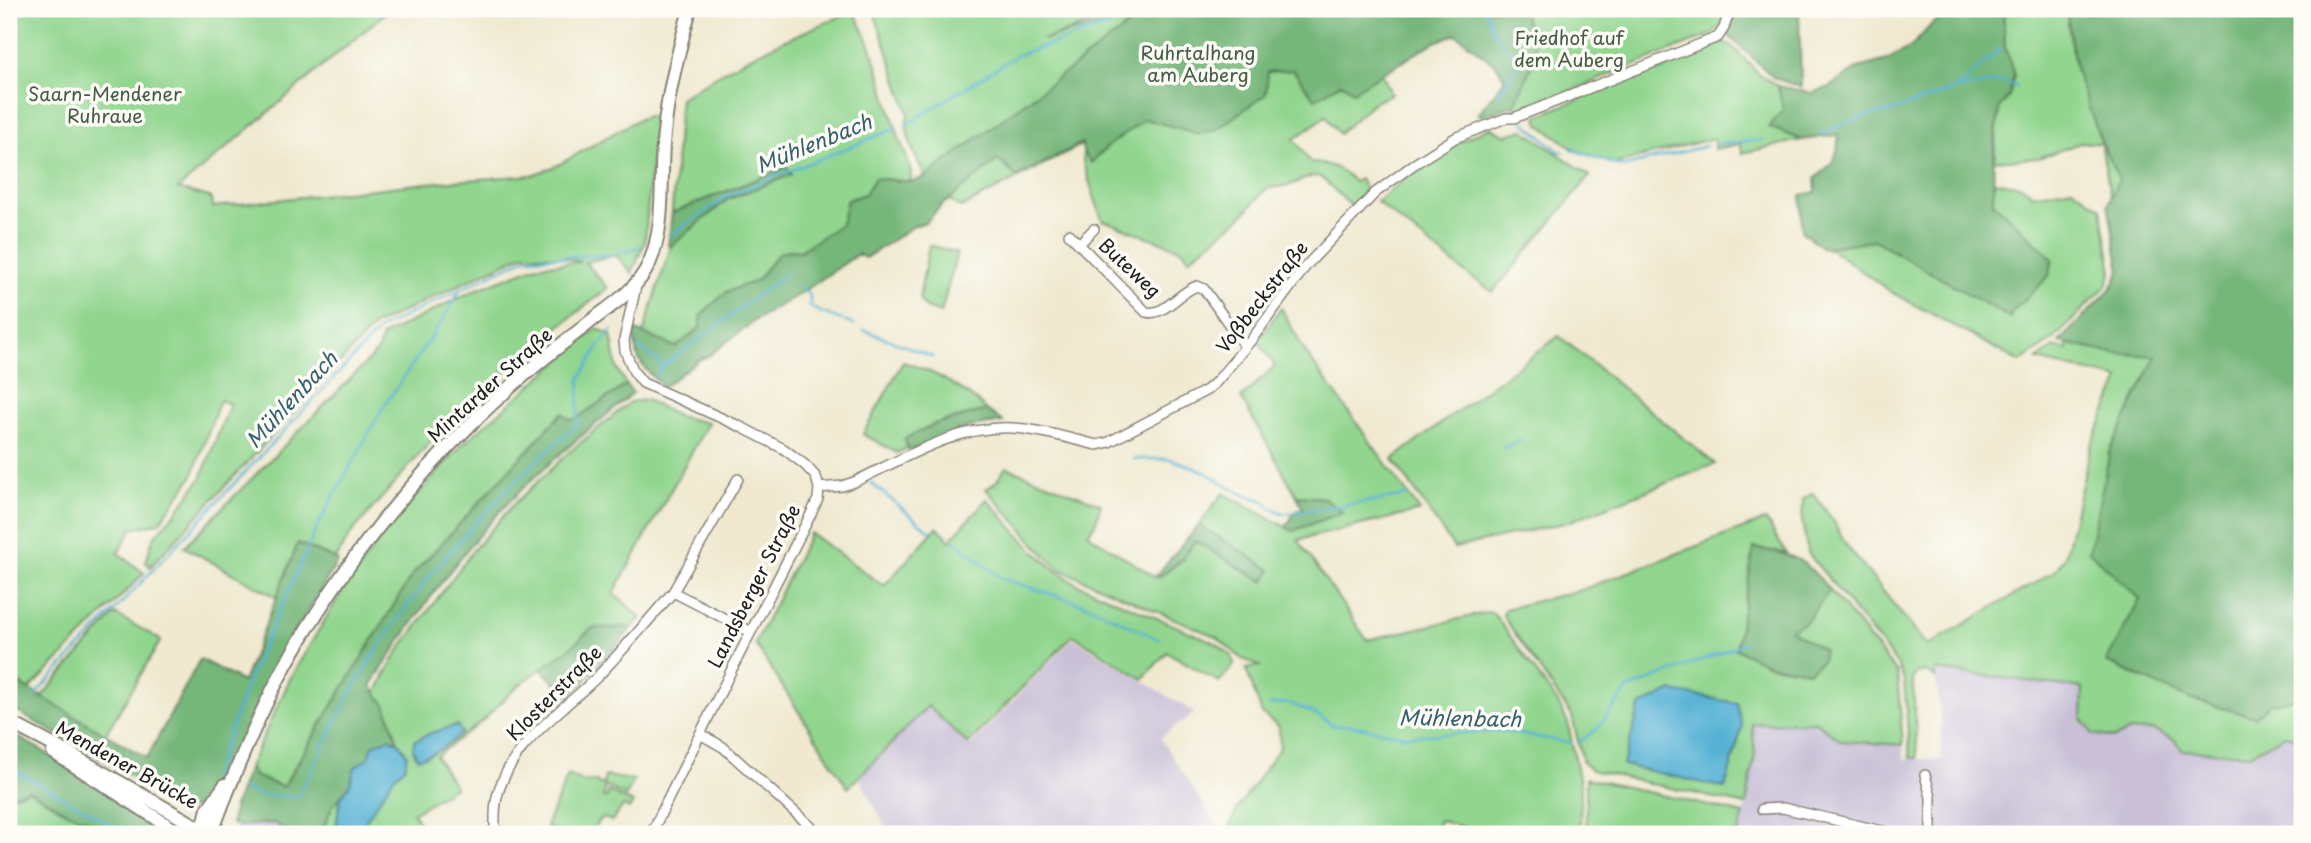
<svg xmlns="http://www.w3.org/2000/svg" width="2311" height="843" font-family="'Playpen Sans',sans-serif">
  <style>
    .industrial { fill: #c9bfd7 }
    .green { fill: #91d58e; stroke: #567855; stroke-width: 2 }
    .forest { fill: #74b679; stroke: #48694a; stroke-width: 2 }
    .water { fill: #57b2d5; stroke: #3a6778; stroke-width: 2 }
    .lines { fill: none; stroke-linecap: round; stroke-linejoin: round }
    .stream { stroke: #57b2d5; stroke-width: 2.5 }
    .minor-casing { stroke: #868276; stroke-width: 12 }
    .major-casing { stroke: #868276; stroke-width: 16 }
    .minor { stroke: #fff; stroke-width: 9 }
    .major { stroke: #fff; stroke-width: 12 }
    .labels { text-anchor: middle; stroke-width: 7; stroke-linejoin: round; paint-order: stroke }
    .park-label { font-size: 19px; fill: #455d44; stroke: #fdfcf7 }
    .street-label { font-size: 19px; fill: #1c1c1c; stroke: #fdfcf7 }
    .water-label { font-size: 21px; font-style: italic; fill: #37606f; stroke: #fdfcf7 }
  </style>
  <rect width="100%" height="100%" fill="#fdfcf7"/>
  <filter id="ink" filterUnits="userSpaceOnUse"><feTurbulence type="fractalNoise" baseFrequency=".0143" numOctaves="2"/><feDisplacementMap in="SourceGraphic" scale="14" xChannelSelector="R" yChannelSelector="G"/><feConvolveMatrix kernelMatrix="1 2 1 2 8 2 1 2 1" color-interpolation-filters="sRGB"/></filter>
  <filter id="wash" filterUnits="userSpaceOnUse"><feTurbulence type="fractalNoise" baseFrequency=".00686" numOctaves="4" result="noise"/><feDisplacementMap in="SourceGraphic" scale="28" xChannelSelector="R" yChannelSelector="G"/><feGaussianBlur stdDeviation="1.57" result="paint"/><feColorMatrix in="noise" values="0 0 0 0 0 0 0 0 0 0 0 0 0 0 0 0 0 1.4 0 .05"/><feComposite in="paint" operator="in"/></filter>
  <g filter="url(#wash)">
    <rect width="100%" height="100%" fill="#f0e9d0"/>
    <path class="industrial" d="M1073,638L1195,713L1160,738L1223,834H878L886,828L859,777L928,705L970,746Z
      M1935,670L2083,688L2082,719L2093,734L2115,738L2129,731L2152,730L2175,740L2250,754L2285,734L2302,739V834H1738L1746,805L1755,755L1752,724L1816,722L1841,741L1903,745L1904,759H1941V720Z
      M231,823L239,826L274,823L289,832L288,834H239Z"/>
    <path class="green" d="M9,9H390L178,189L210,197L213,207L427,183L532,175L556,166L637,120L647,116H655L645,242L632,273L616,255L585,262L608,288L523,355L439,432L353,531L335,559L298,544L278,598L184,547L378,351L382,336L475,290L540,265L581,262L560,257L524,254L375,325L150,567L146,562L153,538L178,510L201,478L230,404L220,400L192,477L160,522L132,529L118,553L144,573L29,690L9,678Z
      M873,9H1134L1042,40L1135,15L1144,9H1725L1721,25L1713,34L1518,112L1511,101L1507,108L1496,101L1505,81L1498,66L1453,22L1406,60L1382,73L1391,94L1371,104L1339,134L1326,116L1294,139L1311,163C1328,163 1343,168 1354,182L1360,179L1366,191L1351,206L1321,177L1313,176L1290,185L1266,189L1239,219L1189,259L1183,250L1102,220L1083,162V144L961,208L949,200L942,205C932,188 897,132 909,114Z
      M2003,9H2066L2076,72L2302,9V739L2285,735L2250,754L2182,750L2175,740L2152,730L2130,731L2115,738L2093,734L2082,719L2083,688L1935,670V678C1929,672 1924,671 1916,673L1913,679L1917,758H1910L1904,680L1897,664L1808,553L1802,522L1803,499L1813,493L1834,522L1846,545L1927,646L2055,571L2065,556L2091,446L2120,379L2037,360L2054,347L2068,350L2064,338L2112,287L2124,267L2101,144L2083,142L2038,158L1994,161L1999,109L2009,96L2014,74L2005,48Z
      M853,11C877,49 884,94 898,135C904,153 912,163 911,182L875,178L865,194L847,200L842,224L800,251L788,250L779,253L756,281L726,292L702,314L700,328L676,348L643,334L671,246L728,199L791,174L787,167L672,213L680,98L740,62L785,40Z
      M1724,43L1732,46L1760,75L1778,86L1784,110L1770,127L1802,140L1742,153L1741,144L1714,149V138L1615,164L1577,151L1539,124L1537,116L1606,88L1663,69L1682,58Z
      M1490,127L1506,135L1524,130L1590,176L1493,292L1464,272L1377,202C1414,169 1445,146 1490,127Z
      M1994,181L2023,186L2033,195L2072,188L2101,208L2112,271L2107,285L2055,338L2020,362L1891,292L1831,249L1823,248L1874,240L2010,318L2012,312L2053,260L1993,202Z
      M929,245L957,253L941,313L926,308L919,299Z
      M1281,308L1304,350L1420,511L1298,540L1367,640L1489,612L1494,614L1558,703L1568,723L1581,788L1580,834H1485L1439,820L1435,834H1227L1236,811L1280,747L1279,727L1262,714L1246,669L1260,666L1242,659L1217,637L1061,570L1047,557L986,489L996,482L1006,467L1101,504L1095,524L1088,534L1155,577H1159L1183,559L1195,541L1264,582L1270,570L1199,525L1223,493L1293,531L1324,498L1297,496L1241,398L1275,366L1258,340Z
      M597,328L611,335L617,368L626,385L577,418L570,420L562,413L321,723L283,787L254,776L249,767L292,675L339,596L387,529L463,444Z
      M1559,336L1715,464L1568,522L1454,548L1393,459Z
      M903,362C935,371 962,388 987,410L935,424L905,439L908,448L897,453L863,434Z
      M646,400L677,416L708,423L614,593L641,618L580,686L568,696L541,669L518,686L480,723L436,756L455,787L413,813L427,833L425,834H307L385,675L398,652L474,549L513,505L567,454L630,402Z
      M987,499C1015,530 1040,563 1077,584L1216,643L1232,656L1234,665L1219,682L1167,652L1143,679L1073,635L968,744L928,706L848,788L755,644L810,533L884,586L937,527L946,535L949,541Z
      M1766,520L1786,553L1754,548L1764,662L1769,665L1809,671L1789,630L1805,623L1830,590L1897,673L1903,745L1841,741L1816,722L1752,724L1755,755L1746,805L1591,770L1583,763L1572,716L1503,616L1505,609L1581,590Z
      M115,614L161,640L105,735L41,697Z
      M9,740L126,807L114,832L117,834H9Z
      M568,775L582,781L597,782L598,784L603,785L605,776L634,780L626,796L605,786L603,797H607L608,791L633,803L629,809L623,806L612,821L604,818L599,820L591,834H562L546,826Z
      M1586,778L1744,814L1738,834H1586Z"/>
    <path class="forest" d="M1144,9H1522L1537,53L1515,105L1482,116L1478,114L1505,79L1497,66L1456,34L1435,42L1353,91L1341,83L1315,99L1293,70L1268,72L1266,94L1217,129L1200,134L1145,119L1107,147L1091,163L1083,152L1082,143L1017,177L998,160L942,205L926,222L914,226L865,258L858,254L803,292L757,319L707,357L700,359L663,387C642,366 634,361 634,330L676,347L700,328L702,314L726,292L756,281L779,253L788,250L800,251L841,224L847,200L865,194L875,178L911,182L925,177L1137,19L1135,15Z
      M1734,9H1799L1801,87L1774,78L1727,34Z
      M1956,9H2003L2005,48L2014,74L2009,96L1999,109L1994,147L1993,202L2053,259L2049,276L2012,312L2010,318L1874,240L1823,248L1802,232L1801,195L1816,192L1815,179C1832,164 1839,159 1838,135L1802,140L1769,127L1783,110L1778,86L1812,93L1829,87L1858,68L1887,60L1911,47L1932,24Z
      M2066,9H2302V698L2271,703L2255,717L2189,699L2106,662L2140,599L2089,552L2110,451L2156,356L2110,353L2059,342L2111,289L2120,271L2108,204L2119,179L2102,144L2076,72Z
      M787,167L791,175L728,199L671,246H668L672,213Z
      M626,385L633,393C591,428 547,463 509,502C457,555 410,624 371,686L386,706L398,742L393,739L373,745L369,757L355,767L349,786L332,807L321,834H288V832L274,823L239,826L231,823L234,807L249,767L254,776L283,787L412,575L562,413L570,420L577,418Z
      M987,410L1003,422L969,427L910,451L904,439L935,424Z
      M1297,496L1324,498L1343,512L1293,531L1286,527L1295,512L1303,508Z
      M1199,525L1271,570L1264,582L1195,541L1183,559L1159,577H1155Z
      M298,543L338,561L283,652L235,750L199,807L189,809L9,707V678L147,758L200,659L243,682Z
      M1754,548C1795,554 1804,559 1830,590L1805,623L1790,630L1824,650L1822,661L1809,671L1769,665L1736,649Z
      M633,627L580,686L568,696L541,669L568,650L592,628Z
      M9,732L43,751L168,834H117L65,811L28,790L9,797V770L13,768L9,765Z"/>
    <path class="water" d="M1672,691L1737,703L1742,727L1725,788L1623,765L1640,706Z
      M457,725L462,733C449,743 433,757 417,758L413,749L414,741L431,733Z
      M388,738L398,742L407,754L405,767L394,777L357,834H335L340,799L349,786L355,767L369,757L373,745Z"/>
    <g class="lines">
      <path class="stream" d="M1485,9L1495,35L1520,61L1499,94L1502,99
        M1956,89L2000,49
        M1524,122L1560,152L1563,151
        M906,125L1017,55L1135,17L1147,9
        M1820,134L1860,118L1897,109L1956,89L2004,81L2016,87
        M1717,144L1763,140
        M1571,149L1622,167L1706,146
        M671,235L727,196L897,128
        M799,286L810,296V306C824,316 839,317 854,325
        M864,330L933,357
        M638,346L663,366L785,275
        M657,377L662,367
        M1503,448L1522,440
        M1134,459H1171L1201,470L1242,494L1265,501L1271,508L1285,514L1407,496
        M871,483L927,529L932,531
        M954,540L1001,578L1092,607L1160,640
        M35,695L381,328L525,258L611,255L641,247
        M1270,705L1289,703L1318,715L1334,726L1350,725L1405,736L1502,731L1572,743
        M1580,741L1597,729L1628,689L1745,643
        M9,769L29,778L128,834
        M212,780L250,676L317,527L382,409L444,318L459,291
        M242,789L263,795L298,797C324,746 347,694 379,647C434,563 501,490 577,425L580,379L600,345L612,330"/>
    </g>
  </g>
  <g filter="url(#ink)">
    <g class="lines">
      <g class="minor-casing">
        <path id="minor" d="M1069,234L1146,312C1164,317 1180,291 1197,286L1204,289L1245,347
          M1079,244L1094,229
          M636,286L624,340L625,351L634,372L643,383L739,426L784,449L805,465L816,477L819,488L818,499L811,514L732,669L651,834
          M738,479L673,592L751,632
          M819,488L842,486L854,482C903,459 957,425 1012,428C1039,429 1071,439 1097,445L1109,442L1207,390L1217,381L1252,339L1306,266L1375,193L1413,165L1455,138L1506,118H1514L1718,37L1724,28L1730,9
          M700,734L723,747L819,834
          M1925,775L1931,797V834
          M1762,809L1783,808L1895,834
          M495,834C495,818 494,802 500,787C517,739 564,710 598,676C624,649 648,621 673,592"/>
      </g>
      <g class="major-casing">
        <path id="major" d="M9,722L72,755L210,834
          M53,752L181,834
          M204,830L216,821C238,763 262,706 293,652C342,568 402,491 472,423C507,388 546,356 585,326C608,307 636,292 649,264C667,223 659,176 664,133C668,91 679,50 690,9
          M202,834L208,809L225,785"/>
      </g>
      <use href="#minor" class="minor"/>
      <use href="#major" class="major"/>
    </g>
  </g>
  <g class="labels">
    <g class="park-label">
      <text x="1569" y="45">Friedhof auf<tspan x="1569" dy="22">dem Auberg</tspan></text>
      <text x="1198" y="60">Ruhrtalhang<tspan x="1198" dy="22">am Auberg</tspan></text>
      <text x="105" y="101">Saarn-Mendener<tspan x="105" dy="22">Ruhraue</tspan></text>
    </g>
    <g class="street-label">
      <text transform="translate(1130 268) rotate(43)" y="7">Buteweg</text>
      <text transform="translate(1262 297) rotate(-52)" y="7">Voßbeckstraße</text>
      <text transform="translate(490 385) rotate(-42)" y="7">Mintarder Straße</text>
      <text transform="translate(754 586) rotate(-63)" y="7">Landsberger Straße</text>
      <text transform="translate(554 693) rotate(-45)" y="7">Klosterstraße</text>
      <text transform="translate(127 765) rotate(29)" y="7">Mendener Brücke</text>
    </g>
    <g class="water-label">
      <text transform="translate(814 144) rotate(-22)" y="7">Mühlenbach</text>
      <text transform="translate(292 400) rotate(-47)" y="7">Mühlenbach</text>
      <text transform="translate(1460 719) rotate(1)" y="7">Mühlenbach</text>
    </g>
  </g>
  <rect width="2311" height="843" fill="none" stroke="#fdfcf7" stroke-width="35"/>
</svg>
